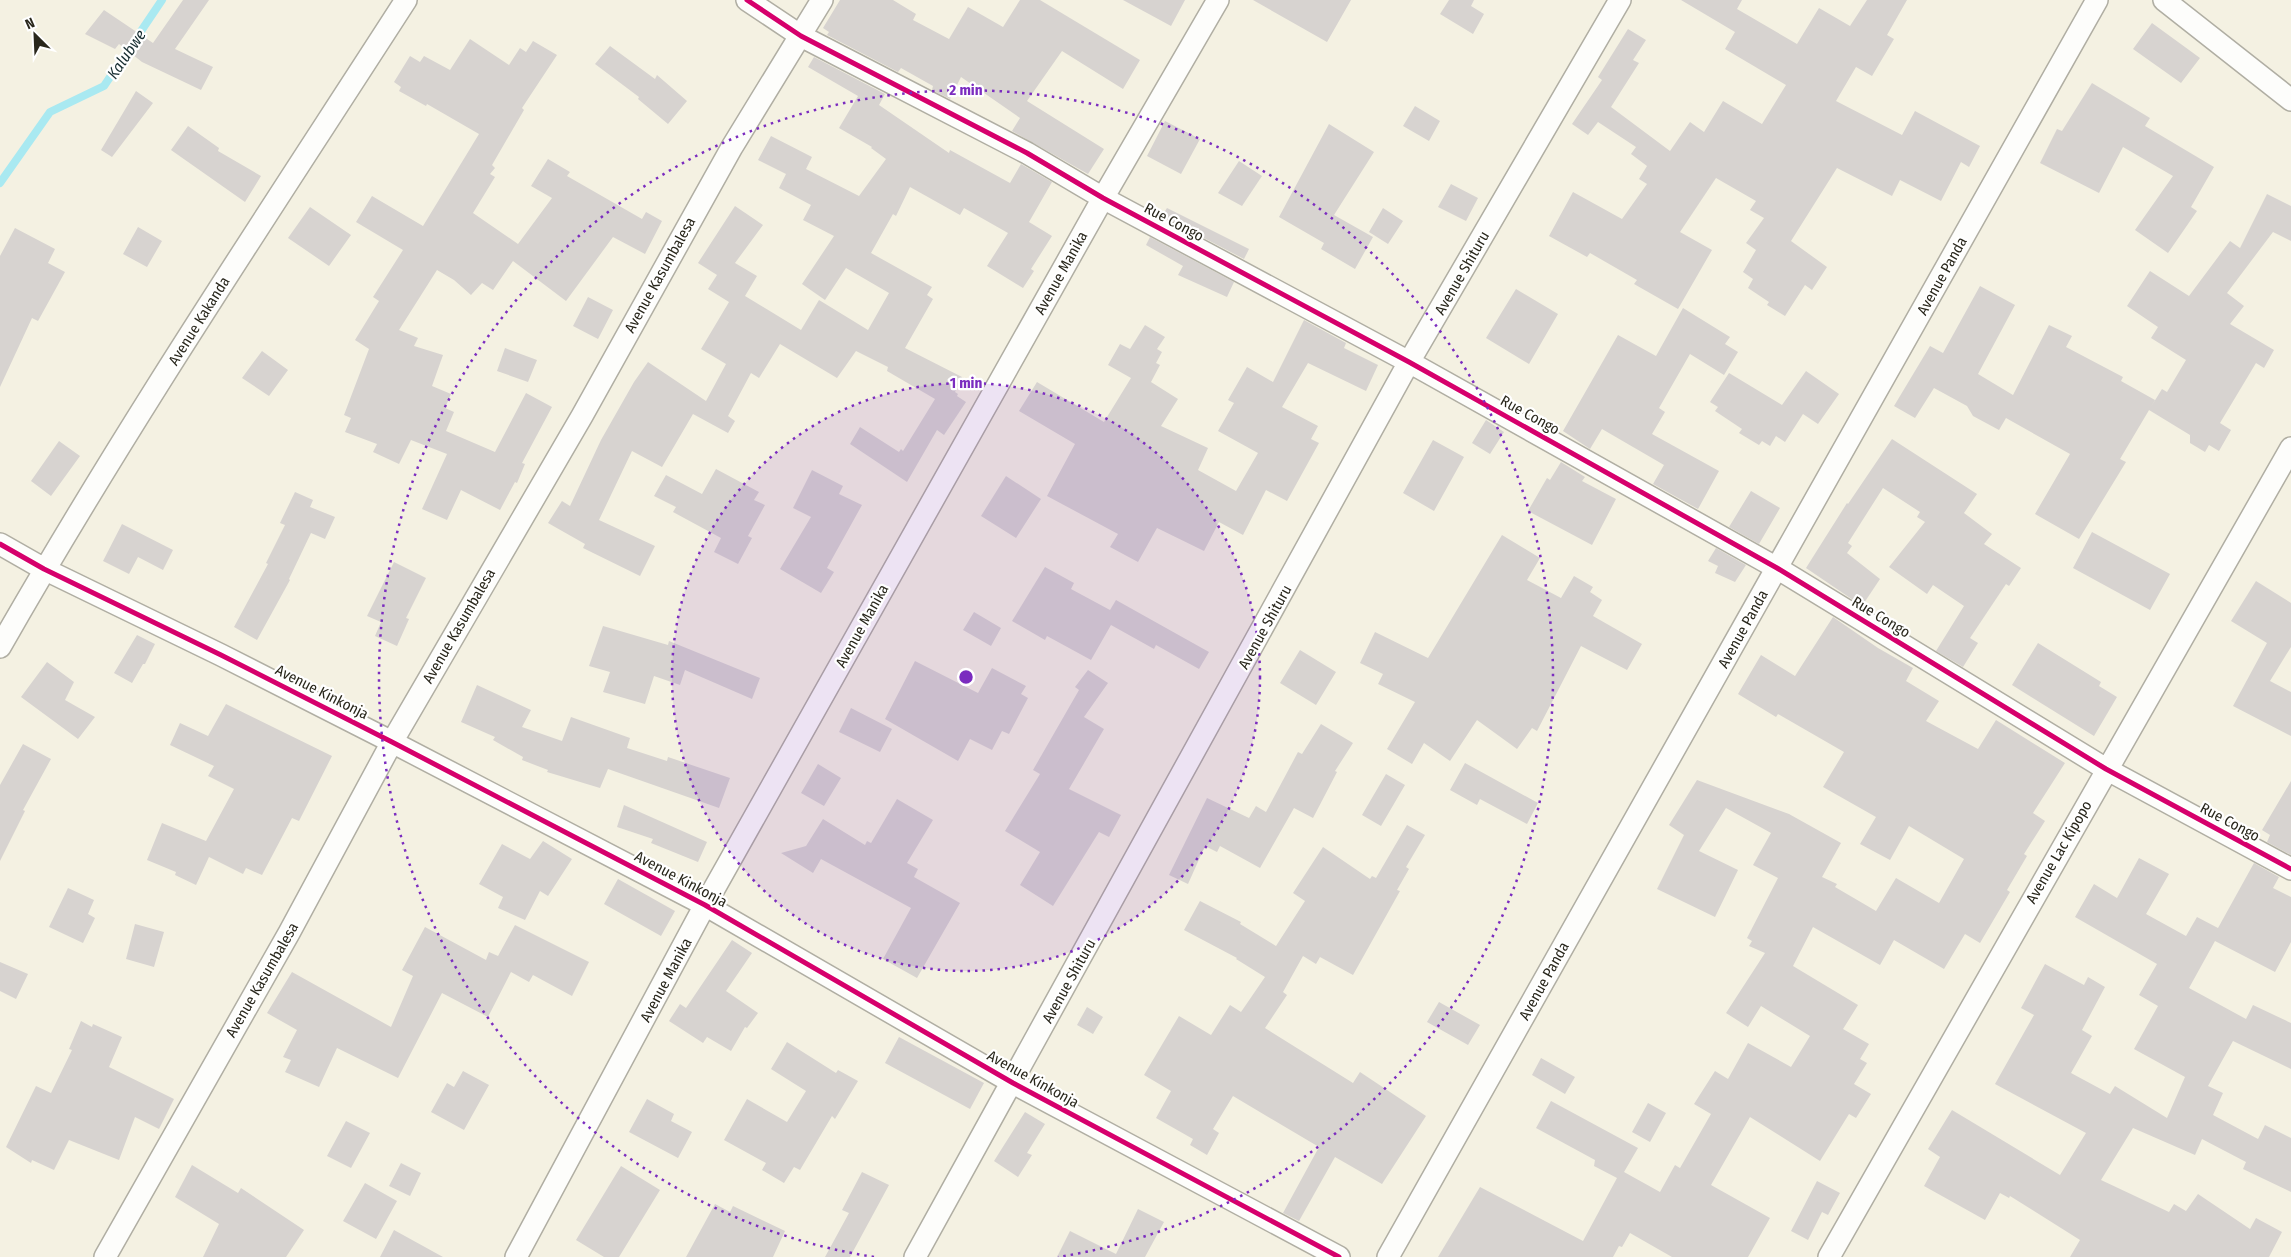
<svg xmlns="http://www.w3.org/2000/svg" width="2291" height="1257" font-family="'Fira Sans Condensed',sans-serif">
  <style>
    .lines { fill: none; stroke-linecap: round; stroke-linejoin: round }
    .stream { stroke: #a9e9f1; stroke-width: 8 }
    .building { fill: #d7d3d0 }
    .street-casing { stroke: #b0aea3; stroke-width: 24 }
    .street { stroke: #fdfdfb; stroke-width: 21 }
    .cycleway-casing { stroke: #fff; stroke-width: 8 }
    .cycleway { stroke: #d6006c; stroke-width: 5 }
    .ring { fill: none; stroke: #7b2cbf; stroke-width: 2.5; stroke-dasharray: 2.5 5 }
    .labels { text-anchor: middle; stroke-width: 4.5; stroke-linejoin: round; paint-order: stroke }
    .street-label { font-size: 15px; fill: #29271c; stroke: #fff }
    .water-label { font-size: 16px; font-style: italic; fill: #182e32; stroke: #fff }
    .centre { fill: #7b2cbf; stroke: #fff; stroke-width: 2.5 }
    .ring-label { font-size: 15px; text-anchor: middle; font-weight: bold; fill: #7b2cbf; stroke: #fff; stroke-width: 4.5; stroke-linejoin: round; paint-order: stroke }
  </style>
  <rect width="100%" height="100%" fill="#f4f1e2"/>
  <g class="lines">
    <path class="stream" d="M0,183L50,112L104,86L162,0"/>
  </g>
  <path class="building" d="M183,0H209L175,49L213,67L201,90L142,62L119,44L115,49L85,34L104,10L153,43Z
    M840,0H893L916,14L913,20L949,39L968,7L1003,27L1020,0H1040L1140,60L1123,89L1062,51L1027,101L1104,149L1088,174L1012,131L1020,118L961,77L950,99L932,90L933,86L901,68L898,72L827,35L829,32L823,28Z
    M1123,0H1185L1171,26Z
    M1253,0H1351L1327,42Z
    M1449,0H1474L1471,6L1484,14L1473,34L1440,14Z
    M1681,0H1742L1737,9L1797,44L1819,8L1850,26L1867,0H1907L1887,35L1894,39L1872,76L1856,67L1836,101L1902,135L1915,111L1980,146L1969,167L1961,162L1941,201L1900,180L1892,196L1837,168L1791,241L1827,267L1812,290L1805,285L1785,316L1767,305L1769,302L1748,288L1753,279L1743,272L1756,250L1746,243L1764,218L1750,210L1756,201L1716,178L1680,232L1712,250L1678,309L1634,284L1637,280L1590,253L1587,257L1549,236L1573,192L1622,219L1647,184L1639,179L1647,166L1631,154L1636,147L1598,122L1588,135L1572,124L1602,80L1598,77L1628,29L1646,40L1633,60L1639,63L1611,107L1670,151L1690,122L1704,132L1723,101L1762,124L1786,85L1725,49L1735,32Z
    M2152,23L2200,58L2181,83L2133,49Z
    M470,39L509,65L520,48L526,52L533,41L557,55L522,108L524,110L492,165L495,168L490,174L495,177L473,213L518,244L552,198L531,186L548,159L570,172L567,176L642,219L646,212L662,221L645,254L613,237L566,301L513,261L493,290L482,283L471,295L454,280L437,270L399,330L418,338L414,346L443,355L432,386L451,394L445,408L454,412L446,431L495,452L526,393L552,407L522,463L525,464L517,483L515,482L500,510L461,490L447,520L422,509L447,454L411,440L399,464L373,452L377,444L345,432L351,418L344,415L369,349L355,340L379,301L373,297L403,250L356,222L372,196L423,226L479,134L427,104L426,106L399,91L401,87L394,82L410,56L420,62L424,56L450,70Z
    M610,46L655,79L657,75L687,101L668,124L638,99L639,97L595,64Z
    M814,57L885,94L879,105L949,153L950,150L1010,183L1021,164L1052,182L1029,222L1052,236L1031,269L1034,271L1023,288L987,266L1008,233L964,208L960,215L910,187L896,216L893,214L871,253L932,287L927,295L933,299L905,348L962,377L955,392L958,394L957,396L966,402L944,435L937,430L907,482L850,444L860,427L899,452L901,449L903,451L935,399L887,371L888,367L856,351L837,378L780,344L759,378L751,373L728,416L735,421L728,433L693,414L662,467L632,451L599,520L655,546L640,576L583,548L585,544L548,523L562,501L570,506L601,440L634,382L648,362L706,401L726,364L701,349L729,302L708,289L717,275L698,263L735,206L763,225L735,263L757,276L745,296L801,330L819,300L868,330L889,293L846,268L825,300L802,284L834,236L803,220L811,205L779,188L786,174L758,160L771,136L812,157L806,169L859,196L886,159L871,148L872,147L839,128L858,96L808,67Z
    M2092,83L2150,118L2145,126L2214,167L2191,207L2197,211L2168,253L2135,230L2173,176L2123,147L2099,193L2040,163L2057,129L2062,131Z
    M136,91L153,103L112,157L101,150Z
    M1415,106L1440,121L1429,141L1403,126Z
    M1165,121L1200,139L1181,174L1147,156Z
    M1329,124L1374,152L1334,215L1373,237L1355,269L1321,249L1324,243L1279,217Z
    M188,126L219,148L218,151L261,176L245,202L171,150Z
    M1239,161L1262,176L1242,206L1218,193Z
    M1451,184L1478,198L1466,221L1438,207Z
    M2267,194L2291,206V241L2273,232L2227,293L2244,306L2230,324L2274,350L2264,368L2256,363L2220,423L2231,430L2219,451L2209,445L2205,452L2190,443V435L2149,410L2162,389L2167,392L2186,360L2151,338L2158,327L2127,306L2150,271L2189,296L2230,241L2240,248Z
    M310,207L351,235L329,266L288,238Z
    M1167,208L1249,249L1244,259L1162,216Z
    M1383,208L1403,221L1388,244L1369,232Z
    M138,227L162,241L147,267L123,254Z
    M15,228L55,249L48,263L65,272L38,321L32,318L0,387V256Z
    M1150,237L1234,282L1227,297L1178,275L1183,266L1146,245Z
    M1980,286L2015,305L1978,374L2013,395L2049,325L2072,336L2066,347L2123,377L2121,381L2155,400L2120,459L2126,462L2079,539L2035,514L2070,454L2006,418L1999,430L1973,416L1967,406L1934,388L1915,418L1894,406L1930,346L1943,353Z
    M1516,289L1558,314L1529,364L1486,338Z
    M588,297L613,310L598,339L573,326Z
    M1683,308L1730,337L1725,344L1738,352L1724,375L1690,354L1659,408L1665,412L1652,434L1719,471L1698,509L1653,484L1664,465L1602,429L1590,449L1563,431L1618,335L1656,356Z
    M1304,320L1346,343L1344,348L1378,365L1366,391L1308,363L1282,407L1318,426L1311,439L1319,443L1287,501L1266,490L1243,535L1219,522L1204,551L1157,528L1138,562L1110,547L1118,534L1047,496L1075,444L1019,411L1037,382L1104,422L1131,378L1108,365L1120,344L1130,349L1145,325L1165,337L1157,349L1162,352L1156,363L1160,365L1151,382L1178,399L1161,426L1208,448L1198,470L1236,491L1258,453L1218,431L1234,403L1228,400L1247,367L1273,382Z
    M505,348L537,360L528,382L497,371Z
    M262,351L288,370L269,396L242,378Z
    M1806,371L1839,394L1818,424L1803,414L1785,442L1776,436L1770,446L1762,441L1759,445L1739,433L1742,429L1715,411L1718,407L1710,402L1729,373L1782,405Z
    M1486,420L1504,432L1490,454L1472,443Z
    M1892,439L1977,494L1964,513L1992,534L1984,544L2021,568L2009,586L2006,584L1970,638L1978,643L1963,667L1936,651L1964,606L1933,585L1927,594L1889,567L1925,522L1917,517L1920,512L1883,488L1848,543L1852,546L1847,553L1880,579L1862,606L1806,568L1847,503L1848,504Z
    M1433,440L1464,457L1434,511L1403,493Z
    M59,441L80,456L51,496L31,481Z
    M1561,462L1585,477L1582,481L1616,499L1592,545L1528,511L1547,478L1550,480Z
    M716,469L759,492L754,500L765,505L748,536L752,538L738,564L714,552L721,538L673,512L676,507L654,496L666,475L702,494Z
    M812,470L843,486L839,494L862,505L827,568L834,572L821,593L780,569L811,517L793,508Z
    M1006,476L1041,499L1016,538L981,516Z
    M1751,491L1780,508L1759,544L1729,527Z
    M295,492L313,500L310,507L335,517L325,539L311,533L289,579L290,580L257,640L234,627L268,564L266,563L285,525L280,523Z
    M122,524L173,550L163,570L138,557L129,574L103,561Z
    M2092,532L2170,574L2150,610L2073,568Z
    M1502,535L1540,558L1527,580L1561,598L1574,576L1593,587L1590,592L1602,600L1593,616L1642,644L1627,670L1581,646L1537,731L1532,728L1517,749L1477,720L1450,761L1424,743L1412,764L1387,749L1415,702L1378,684L1383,674L1360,663L1375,632L1428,658Z
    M1716,548L1746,565L1735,582L1715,573L1718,566L1708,561Z
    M394,562L426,578L406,618L409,619L397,646L375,636L381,622L367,616Z
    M1045,567L1074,583L1071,589L1110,610L1116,600L1209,652L1199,669L1156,645L1154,649L1111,625L1091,660L1047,636L1045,640L1012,621Z
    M2256,581L2291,603V647L2270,681L2291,692V736L2233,706L2267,643L2231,621Z
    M974,612L1001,628L991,646L963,630Z
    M1833,617L1878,648L1913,668L1906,681L1939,701L1926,721L1978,749L1996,720L2065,763L2033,813L2045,821L2024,854L2027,856L2007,890L2010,892L1980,943L1965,934L1944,969L1894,940L1880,965L1813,927L1793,966L1858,1005L1843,1029L1869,1044L1860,1059L1867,1063L1854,1084L1871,1094L1856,1118L1849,1114L1820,1161L1750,1117L1711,1185L1770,1218L1748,1257H1672L1630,1233L1622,1247L1619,1246L1613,1257H1438L1480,1187L1583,1241L1617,1178L1594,1166L1595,1160L1536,1128L1551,1101L1638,1148L1624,1172L1660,1192L1675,1165L1680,1168L1711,1114L1694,1104L1715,1071L1728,1079L1748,1043L1791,1067L1810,1036L1761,1006L1748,1027L1726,1013L1765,953L1749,946L1752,941L1747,938L1778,878L1753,865L1771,833L1726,808L1699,851L1738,870L1715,917L1657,889L1684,835L1669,825L1697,780L1789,814L1841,843L1822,877L1837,884L1835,887L1876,911L1896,878L1939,903L1964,859L1909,826L1890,860L1860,844L1876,817L1823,787L1844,752L1778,714L1776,717L1738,694L1761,655L1795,676Z
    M603,626L668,645L669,641L760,678L752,699L685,670L680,685L654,676L645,704L603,692L610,672L589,666Z
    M137,635L155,644L145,664H143L132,683L114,673Z
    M2038,643L2101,682L2099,686L2117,697L2094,736L2012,685Z
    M1300,650L1336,672L1316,705L1280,683Z
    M915,661L978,693L992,668L1026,686L1021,694L1028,698L1009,734L1002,731L992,750L970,739L958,761L885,719Z
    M47,662L74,682L65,700L95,717L78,739L21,697Z
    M1088,670L1108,683L1084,717L1104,729L1069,789L1121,815L1109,837L1099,832L1053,906L1020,885L1040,852L1005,831L1040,774L1033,770L1079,690L1075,687Z
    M477,685L531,710L522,727L562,741L571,717L630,738L627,748L667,761L668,757L730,778L719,808L608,769L600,788L547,772L548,770L522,760L523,757L493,740L495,737L461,722Z
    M226,704L332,756L299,821L292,818L262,875L246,868L243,874L209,857L196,885L175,875L176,872L147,860L162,823L206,841L234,789L208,776L214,766L170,745L180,723L208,736Z
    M851,708L892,729L880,752L839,732Z
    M1321,724L1353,743L1335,771L1337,772L1313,818L1294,808L1260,868L1220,846L1217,852L1205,846L1188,884L1169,875L1207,798L1249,818L1256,806L1266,812L1298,752L1302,754Z
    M23,744L51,759L23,810L25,811L0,861V785Z
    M1465,763L1538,803L1527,824L1480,799L1477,805L1450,790Z
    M818,764L841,778L824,806L801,793Z
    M1386,774L1405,785L1381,826L1362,815Z
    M2291,781V855L2267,842L2270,835L2262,830Z
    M897,799L933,820L907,863L918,869L914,877L960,903L917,978L883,959L911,908L821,859L813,873L781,853L806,846L823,819L865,845L867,841L871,843Z
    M624,805L707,842L698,862L651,843L653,839L617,827Z
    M1407,825L1425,835L1406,867L1409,869L1397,890L1400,891L1353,975L1320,957L1316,964L1303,956L1283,992L1287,995L1265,1028L1353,1083L1360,1072L1426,1116L1382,1184L1335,1157L1299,1221L1283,1213L1319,1147L1233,1096L1213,1129L1219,1133L1207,1155L1190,1145L1193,1139L1156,1118L1171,1091L1144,1075L1179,1016L1211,1035L1230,1005L1241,1012L1265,977L1236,959L1237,958L1184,930L1200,901L1241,922L1240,924L1276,946L1305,901L1293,893L1323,847L1370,879L1372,876L1376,878Z
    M543,841L572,859L548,896L540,891L525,920L498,908L503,897L479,884L502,844L530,859Z
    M2139,858L2169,874L2146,914L2186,936L2197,917L2218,928L2254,863L2279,877L2273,888L2291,897V942L2275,972L2215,941L2189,988L2246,1019L2253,1005L2291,1023V1069L2233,1041L2208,1086L2223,1093L2213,1115L2258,1139L2265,1125L2291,1138V1192L2243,1169L2246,1162L2202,1139L2195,1155L2133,1128L2101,1180L2169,1212L2174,1204L2186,1211L2198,1194L2250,1229L2256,1218L2282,1232L2269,1257H2070L2080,1240L2010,1196L2009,1198L2000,1193L1985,1220L1924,1186L1940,1157L1928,1149L1952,1110L2060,1175L2086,1133L1995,1084L2034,1015L2021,1008L2045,964L2084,985L2088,977L2105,987L2082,1030L2092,1036L2071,1073L2110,1094L2115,1086L2167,1118L2185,1077L2134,1049L2158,1006L2139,995L2157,964L2075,917L2094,884L2117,898Z
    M618,879L675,911L661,936L604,904Z
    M68,888L94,900L88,914L95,918L83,943L49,927Z
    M135,924L164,932L154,967L126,959Z
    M515,925L589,962L572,996L533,975L529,982L511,972L488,1017L442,993L398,1078L337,1048L319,1087L285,1072L291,1060L283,1057L297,1030L267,1013L292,972L391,1027L413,976L402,970L425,927L486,960L489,952L498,956Z
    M732,940L752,953L726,991L758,1013L747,1028L745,1027L731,1051L707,1037L703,1043L669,1021L680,1004L686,1008Z
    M0,962L28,974L16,999L0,991Z
    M1439,1002L1480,1025L1468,1045L1427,1022Z
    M1087,1007L1103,1017L1093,1034L1077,1025Z
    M81,1021L92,1027L93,1024L122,1037L109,1067L174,1099L159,1129L135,1117L119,1160L69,1140L54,1170L32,1160L31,1163L6,1147L36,1086L51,1093L72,1050L69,1049Z
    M899,1037L984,1083L970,1109L885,1063Z
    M787,1042L836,1073L838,1070L858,1081L835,1119L832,1116L800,1170L794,1167L784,1183L762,1170L766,1163L724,1140L747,1099L787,1122L806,1091L771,1069Z
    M1541,1058L1575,1077L1565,1094L1532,1075Z
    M463,1071L489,1085L464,1130L431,1112L447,1083L454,1087Z
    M647,1099L674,1114L671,1121L692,1132L678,1158L629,1132Z
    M1648,1103L1666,1113L1650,1142L1632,1132Z
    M1025,1112L1045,1124L1027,1153L1032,1155L1018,1177L994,1161Z
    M346,1121L370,1133L351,1168L327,1156Z
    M401,1163L421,1173L410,1196L389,1186Z
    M192,1165L238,1193L241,1188L304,1230L286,1257H203L219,1224L175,1197Z
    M621,1166L660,1190L619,1257H604L576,1240Z
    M862,1172L889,1185L850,1257H825L849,1213L842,1210Z
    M1817,1181L1840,1193L1828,1215L1822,1212L1808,1240L1791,1231Z
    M365,1183L397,1201L376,1239L343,1221Z
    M715,1204L730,1212L733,1206L785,1231L773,1257H686Z
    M1138,1209L1164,1222L1145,1257H1057L1070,1231L1116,1254Z
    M394,1230L443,1257H380Z"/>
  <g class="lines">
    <g class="street-casing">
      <path id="street" d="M747,0L801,36L1027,153L1103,198L1409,362L1777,568L2106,769L2291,869
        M2164,0L2291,100
        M0,544L44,569L221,655L392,742L705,905L1013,1083L1339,1257
        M0,647C126,426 268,214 406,0
        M105,1257L289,933L392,742L582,416L732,147L822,0
        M516,1257L705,905L1103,198L1218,0
        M915,1257L1409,362L1620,0
        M1388,1257L2097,0
        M1829,1257L2291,448"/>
    </g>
    <use href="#street" class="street"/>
    <g class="cycleway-casing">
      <path id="cycleway" d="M747,0L801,36L1027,153L1103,198L1409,362L1777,568L2106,769L2291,869
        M0,544L44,569L221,655L392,742L705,905L1013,1083L1339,1257"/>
    </g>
    <use href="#cycleway" class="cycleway"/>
  </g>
  <circle cx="966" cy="677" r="294" fill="#7b2cbf" fill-opacity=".12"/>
  <g class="ring">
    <circle cx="966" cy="677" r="294"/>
    <path d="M874 1257A587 587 0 1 1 1058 1257"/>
  </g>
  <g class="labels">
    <g class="street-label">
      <text transform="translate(1174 222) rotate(28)" y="5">Rue Congo</text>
      <text transform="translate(1061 273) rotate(-61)" y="5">Avenue Manika</text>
      <text transform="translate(1462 273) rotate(-60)" y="5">Avenue Shituru</text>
      <text transform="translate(660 275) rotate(-61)" y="5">Avenue Kasumbalesa</text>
      <text transform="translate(1942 276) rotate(-61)" y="5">Avenue Panda</text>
      <text transform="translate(199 321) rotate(-58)" y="5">Avenue Kakanda</text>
      <text transform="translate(1530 415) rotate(29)" y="5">Rue Congo</text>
      <text transform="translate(1881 617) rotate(31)" y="5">Rue Congo</text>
      <text transform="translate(459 626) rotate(-60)" y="5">Avenue Kasumbalesa</text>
      <text transform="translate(862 626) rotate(-61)" y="5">Avenue Manika</text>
      <text transform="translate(1265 627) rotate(-61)" y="5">Avenue Shituru</text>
      <text transform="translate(1743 629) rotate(-61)" y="5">Avenue Panda</text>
      <text transform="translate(322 692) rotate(27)" y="5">Avenue Kinkonja</text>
      <text transform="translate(2230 822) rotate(28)" y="5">Rue Congo</text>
      <text transform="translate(2059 852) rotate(-60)" y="5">Avenue Lac Kipopo</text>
      <text transform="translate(681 879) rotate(28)" y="5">Avenue Kinkonja</text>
      <text transform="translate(262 980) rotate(-60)" y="5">Avenue Kasumbalesa</text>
      <text transform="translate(666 980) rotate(-62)" y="5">Avenue Manika</text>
      <text transform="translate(1069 981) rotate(-61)" y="5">Avenue Shituru</text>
      <text transform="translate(1544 981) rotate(-61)" y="5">Avenue Panda</text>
      <text transform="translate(1033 1079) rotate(29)" y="5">Avenue Kinkonja</text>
    </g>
    <g class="water-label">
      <text transform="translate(126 54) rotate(-56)" y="6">Kalubwe</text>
    </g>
  </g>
  <circle cx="966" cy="677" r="8" class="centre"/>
  <g class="ring-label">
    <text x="966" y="95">2 min</text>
    <text x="966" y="388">1 min</text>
  </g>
  <g transform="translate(35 35) rotate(336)" stroke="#ffffff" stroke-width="4" paint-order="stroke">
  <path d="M0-4L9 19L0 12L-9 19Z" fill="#29271c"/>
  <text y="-8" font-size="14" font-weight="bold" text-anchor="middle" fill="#29271c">N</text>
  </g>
</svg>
